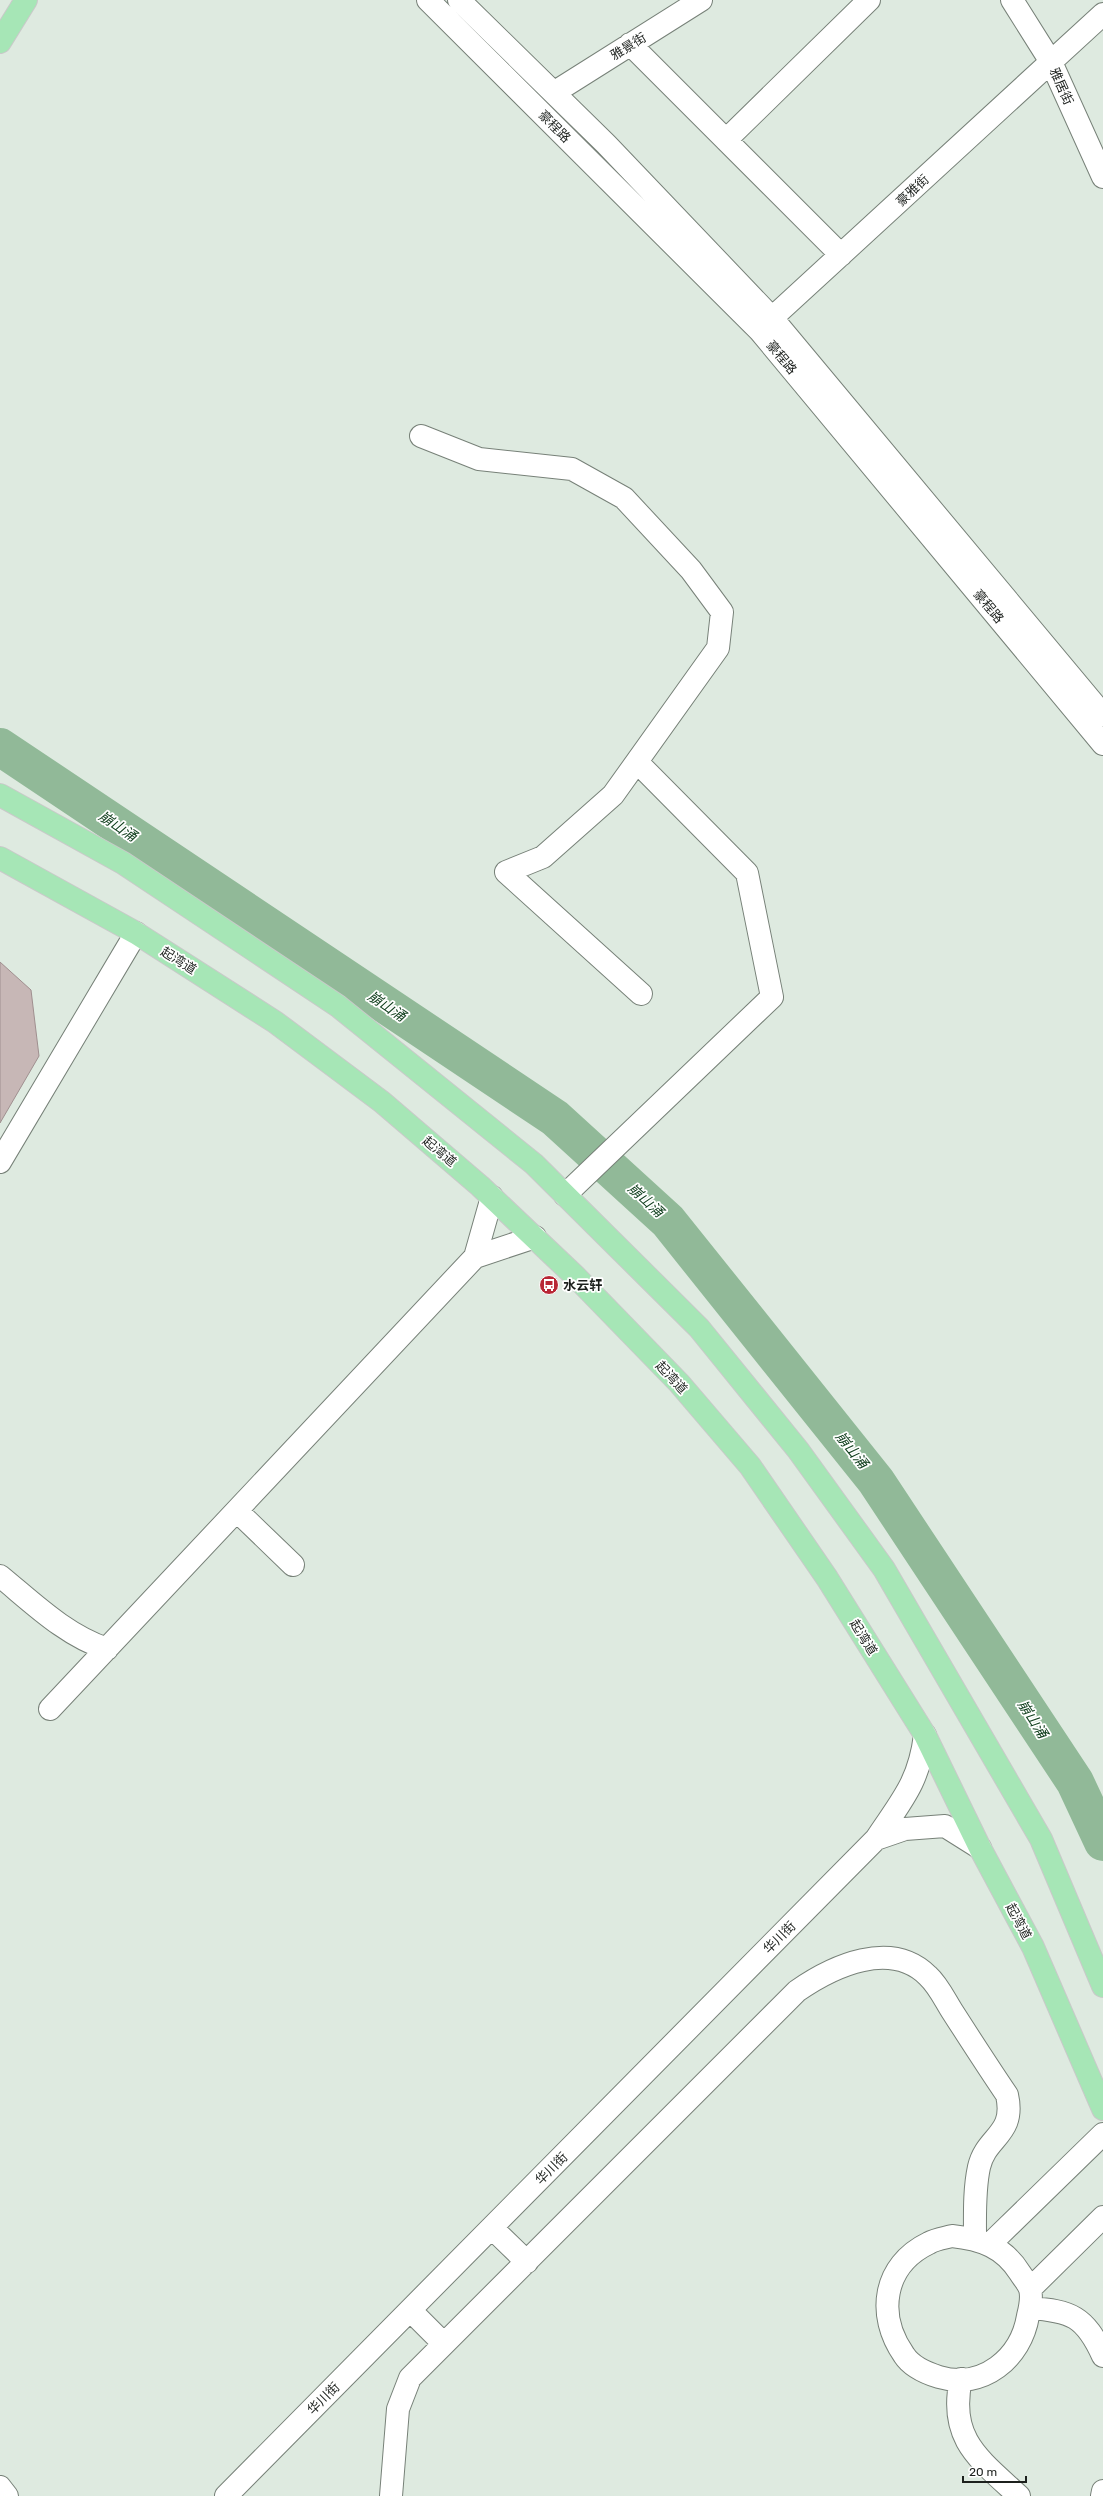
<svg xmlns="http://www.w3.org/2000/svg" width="1103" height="2496" font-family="Rubik,'Noto Sans SC',sans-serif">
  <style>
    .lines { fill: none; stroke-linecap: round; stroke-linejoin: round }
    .river { stroke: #91b998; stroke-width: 38 }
    .building { fill: #c7b7b6; stroke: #9f8f8f }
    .minor-casing { stroke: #778178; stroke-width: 24 }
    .major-casing { stroke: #c9c9c9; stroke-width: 24 }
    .minor { stroke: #fff; stroke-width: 22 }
    .major { stroke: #a6e6b6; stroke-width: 22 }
    .labels { text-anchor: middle; stroke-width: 3.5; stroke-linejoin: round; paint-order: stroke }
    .street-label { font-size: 13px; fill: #1c201d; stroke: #fff }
    .poi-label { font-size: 13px; font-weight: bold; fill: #1c201d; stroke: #fff; text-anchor: start }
    .water-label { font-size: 14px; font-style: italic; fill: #12401f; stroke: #fff }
  </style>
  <rect width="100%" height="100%" fill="#deeae0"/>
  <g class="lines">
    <path class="river" d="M0,747L555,1118L668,1221L876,1481L1075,1782L1103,1842"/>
  </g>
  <path class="building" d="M0,962L31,990L39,1056L0,1123Z"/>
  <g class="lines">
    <g class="minor-casing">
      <path id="minor" d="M428,0L760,331L1103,744
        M459,0L606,144L772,318L1103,715
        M1012,0L1051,62L1103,177
        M630,44L841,255
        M555,92L701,0
        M726,140L869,0
        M772,318L1103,14
        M421,436L479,459L572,469L624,498L691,570L722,612L718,648L613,795L543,857L506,872L641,994
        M0,1162L136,933
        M565,1195L772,997L747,873L637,762
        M475,1257L535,1237
        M237,1511L293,1565
        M0,1576C33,1603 65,1635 107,1649
        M50,1709L475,1257L492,1197
        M876,1839L905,1829L945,1826L980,1848
        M492,2228L527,2262
        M952,2236C981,2239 1004,2247 1020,2273C1023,2278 1028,2283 1030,2289C1032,2296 1030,2308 1028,2316C1021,2358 983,2390 939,2377C926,2373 911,2366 904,2355C876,2315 883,2265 929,2243C936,2239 945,2238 952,2236Z
        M990,2244L1103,2134
        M1030,2289L1103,2217
        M1030,2308C1071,2311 1085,2316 1103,2356
        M410,2310L443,2343
        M961,2379C948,2439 979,2459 1019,2496
        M0,2487L7,2496
        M226,2496L876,1839C901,1801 919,1783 925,1735
        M391,2496L398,2409L410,2378L797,1991C833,1966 891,1939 928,1976C938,1985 945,2000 952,2011C970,2039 988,2067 1007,2095C1016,2135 986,2136 979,2167C974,2190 975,2215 975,2238
        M1102,2496L1103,2491"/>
    </g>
    <g class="major-casing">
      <path id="major" d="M0,42L26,0
        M0,795L123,863L338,1006L534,1164L699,1328L798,1450L884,1569L1041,1839L1103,1986
        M0,858L136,933L275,1022L382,1102L480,1186L576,1277L679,1383L750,1466L827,1578L925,1735L980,1848L1033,1947L1103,2109"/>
    </g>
    <use href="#minor" class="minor"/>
    <use href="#major" class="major"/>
  </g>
  <defs>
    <g id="bus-disc" transform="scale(1)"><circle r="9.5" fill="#b82735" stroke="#fff"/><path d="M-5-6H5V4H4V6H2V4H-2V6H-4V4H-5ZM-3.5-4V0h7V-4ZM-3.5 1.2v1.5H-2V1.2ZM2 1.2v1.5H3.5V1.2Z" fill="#fff"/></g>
  </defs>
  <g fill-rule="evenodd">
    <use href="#bus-disc" x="549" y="1285"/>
  </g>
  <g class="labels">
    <g class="street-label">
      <text transform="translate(628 46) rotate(-32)" y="5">雅景街</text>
      <text transform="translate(1062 86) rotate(66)" y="5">雅居街</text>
      <text transform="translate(555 126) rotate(45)" y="5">豪程路</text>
      <text transform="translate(912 190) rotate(-43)" y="5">豪雅街</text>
      <text transform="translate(782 357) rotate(50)" y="5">豪程路</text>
      <text transform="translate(989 606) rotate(50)" y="5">豪程路</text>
      <text transform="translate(179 960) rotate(32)" y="5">起湾道</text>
      <text transform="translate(440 1151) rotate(40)" y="5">起湾道</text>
      <text transform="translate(672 1377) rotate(47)" y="5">起湾道</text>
      <text transform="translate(864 1637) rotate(58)" y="5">起湾道</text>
      <text transform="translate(1019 1921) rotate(62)" y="5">起湾道</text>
      <text transform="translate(779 1937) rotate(-45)" y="5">华川街</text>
      <text transform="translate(551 2168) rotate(-45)" y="5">华川街</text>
      <text transform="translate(323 2398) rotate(-45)" y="5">华川街</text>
    </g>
    <g class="poi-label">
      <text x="563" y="1290">水云轩</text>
    </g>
    <g class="water-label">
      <text transform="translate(118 826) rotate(34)" y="5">崩山涌</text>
      <text transform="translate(387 1006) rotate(34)" y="5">崩山涌</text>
      <text transform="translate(646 1200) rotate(42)" y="5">崩山涌</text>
      <text transform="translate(852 1450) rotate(51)" y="5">崩山涌</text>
      <text transform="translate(1033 1719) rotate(57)" y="5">崩山涌</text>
    </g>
  </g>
  <path d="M963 2476v6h63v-6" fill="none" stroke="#1c201d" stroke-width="2"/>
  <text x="969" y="2476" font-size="12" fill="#1c201d" stroke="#ffffff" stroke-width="3" paint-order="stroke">20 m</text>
</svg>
